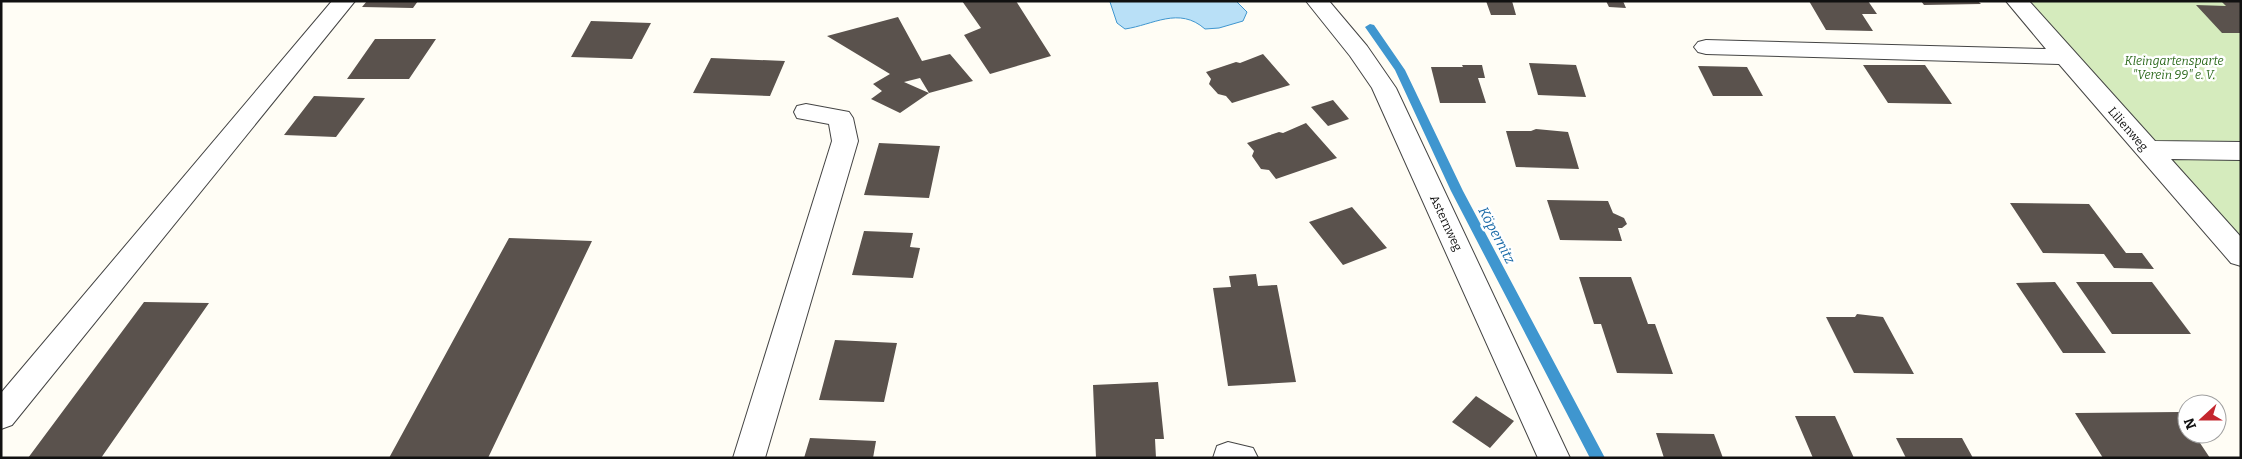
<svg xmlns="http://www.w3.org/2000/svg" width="2242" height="459" font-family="Bitter,serif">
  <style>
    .green { fill: #d5ebbd }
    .water { fill: #b9e0f7; stroke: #3f96cf }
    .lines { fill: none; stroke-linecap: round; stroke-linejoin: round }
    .stream { fill: #3f96cf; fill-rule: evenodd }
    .building { fill: #5a524d; fill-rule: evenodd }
    .minor-casing { stroke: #444; stroke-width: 2 }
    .minor { fill: #fff; fill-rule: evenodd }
    .labels { text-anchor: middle; stroke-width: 5; stroke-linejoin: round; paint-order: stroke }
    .park-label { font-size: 12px; font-style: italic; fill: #2f6b1f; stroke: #fff }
    .street-label { font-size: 12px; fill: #111; stroke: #fff }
    .water-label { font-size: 14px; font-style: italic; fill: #1768a6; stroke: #fff }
  </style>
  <rect width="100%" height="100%" fill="#fffdf5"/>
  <path class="green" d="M2030,1H2241V248Z"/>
  <path class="water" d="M1112,1H1236L1247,12L1243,21L1219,28L1205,29C1179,6 1153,25 1125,29L1117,23L1110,2Z"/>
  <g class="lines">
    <path class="stream" d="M1370,24L1374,25L1405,70L1463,191L1605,458H1590L1451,191L1395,70L1365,27Z"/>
  </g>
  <path class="building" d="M367,1H418L413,8L362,7Z
    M962,1H1016L1051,56L990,74L964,35L981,28Z
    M1486,1H1512L1516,15H1491Z
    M1606,1H1623L1626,8L1609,7Z
    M1809,1H1868L1877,14H1862L1873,31L1826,30Z
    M1921,1H1978L1981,4L1924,5Z
    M2221,1H2241V33H2222L2196,5L2226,6Z
    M898,17L922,61L950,54L973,81L929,93L900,113L871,99L882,91L873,84L890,74L827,36ZM920,78L929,93L904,82Z
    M591,21L651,23L632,59L571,57Z
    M375,39H436L409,79H347Z
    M1263,54L1290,85L1232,103L1226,96L1218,94L1209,84L1211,79L1206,72L1236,62L1240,63Z
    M711,58L785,61L770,96L693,93Z
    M1529,63L1576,65L1586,97L1538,95Z
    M1462,65H1482L1485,78H1478L1486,103H1440L1431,67H1463Z
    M1863,65H1925L1952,104L1888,103Z
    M1698,66L1747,67L1763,96H1713Z
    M314,96L365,98L336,137L284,135Z
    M1333,100L1349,119L1328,126L1311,107Z
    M1306,123L1337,158L1276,179L1269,170L1261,169L1252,156L1254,151L1247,143L1279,132L1283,133Z
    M1536,129L1568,132L1579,169L1516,167L1506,131H1531Z
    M879,143L940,146L929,198L864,195Z
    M1547,200L1608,201L1613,213L1624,218L1627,224L1622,228H1618L1622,241L1560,240Z
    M2010,203L2089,204L2126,253H2142L2154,269L2114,268L2104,254L2043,253Z
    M1352,207L1387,248L1343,265L1309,222Z
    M864,231L913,233L910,247L920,248L913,278L852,275Z
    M509,238L592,241L488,458H389Z
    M1256,274L1258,286L1277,285L1296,382L1228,386L1213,288L1231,287L1229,276Z
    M1579,277H1631L1648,324H1655L1673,374L1617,373L1601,324H1594Z
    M2055,282L2106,353H2063L2016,283Z
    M2076,282H2152L2191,334H2112Z
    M144,302L209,303L101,458H28Z
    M1857,314L1883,317L1914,374L1854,373L1826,317H1855Z
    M835,340L897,343L884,402L819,400Z
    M1158,382L1164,439H1155L1156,458H1096L1093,385Z
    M1476,396L1514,421L1490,448L1452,422Z
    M2179,412L2187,424V434H2194L2210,458H2103L2075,413Z
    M1795,416H1835L1854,458H1813Z
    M1656,433L1714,434L1723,458H1664Z
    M810,438L876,441L873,458H804Z
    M1896,438H1962L1973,458H1906Z"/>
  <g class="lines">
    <g class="minor-casing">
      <path id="minor" d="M332,1H355L12,425L1,429V393Z
        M1306,1H1329L1367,46L1396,88L1570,458H1538L1372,88L1350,56Z
        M2006,1H2029L2155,141L2241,142V160L2171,159L2241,237V266L2231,263L2059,64L1706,54L1698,52L1694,47L1698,42L1706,40L2046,49Z
        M806,104L849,112L853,118L858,141L765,458H733L832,141L829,124L797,118L794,112L797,106Z
        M1228,442L1253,448L1258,458H1213L1217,446Z"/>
    </g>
    <use href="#minor" class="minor"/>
  </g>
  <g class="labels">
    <g class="park-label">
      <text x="2174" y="65">Kleingartensparte<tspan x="2174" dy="14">"Verein 99" e. V.</tspan></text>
    </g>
    <g class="street-label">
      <text transform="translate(2128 129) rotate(49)" y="4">Lilienweg</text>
      <text transform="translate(1446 223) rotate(65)" y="4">Asternweg</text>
    </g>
    <g class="water-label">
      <text transform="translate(1497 235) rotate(62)" y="5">Köpernitz</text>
    </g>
  </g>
  <rect width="2242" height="459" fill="none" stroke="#111111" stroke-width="5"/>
  <g transform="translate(2202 419) rotate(249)"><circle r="24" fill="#ffffff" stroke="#a0a0a0"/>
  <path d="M0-4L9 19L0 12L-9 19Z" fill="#c4262e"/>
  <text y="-8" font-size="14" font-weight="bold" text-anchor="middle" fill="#111111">N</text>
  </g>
</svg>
